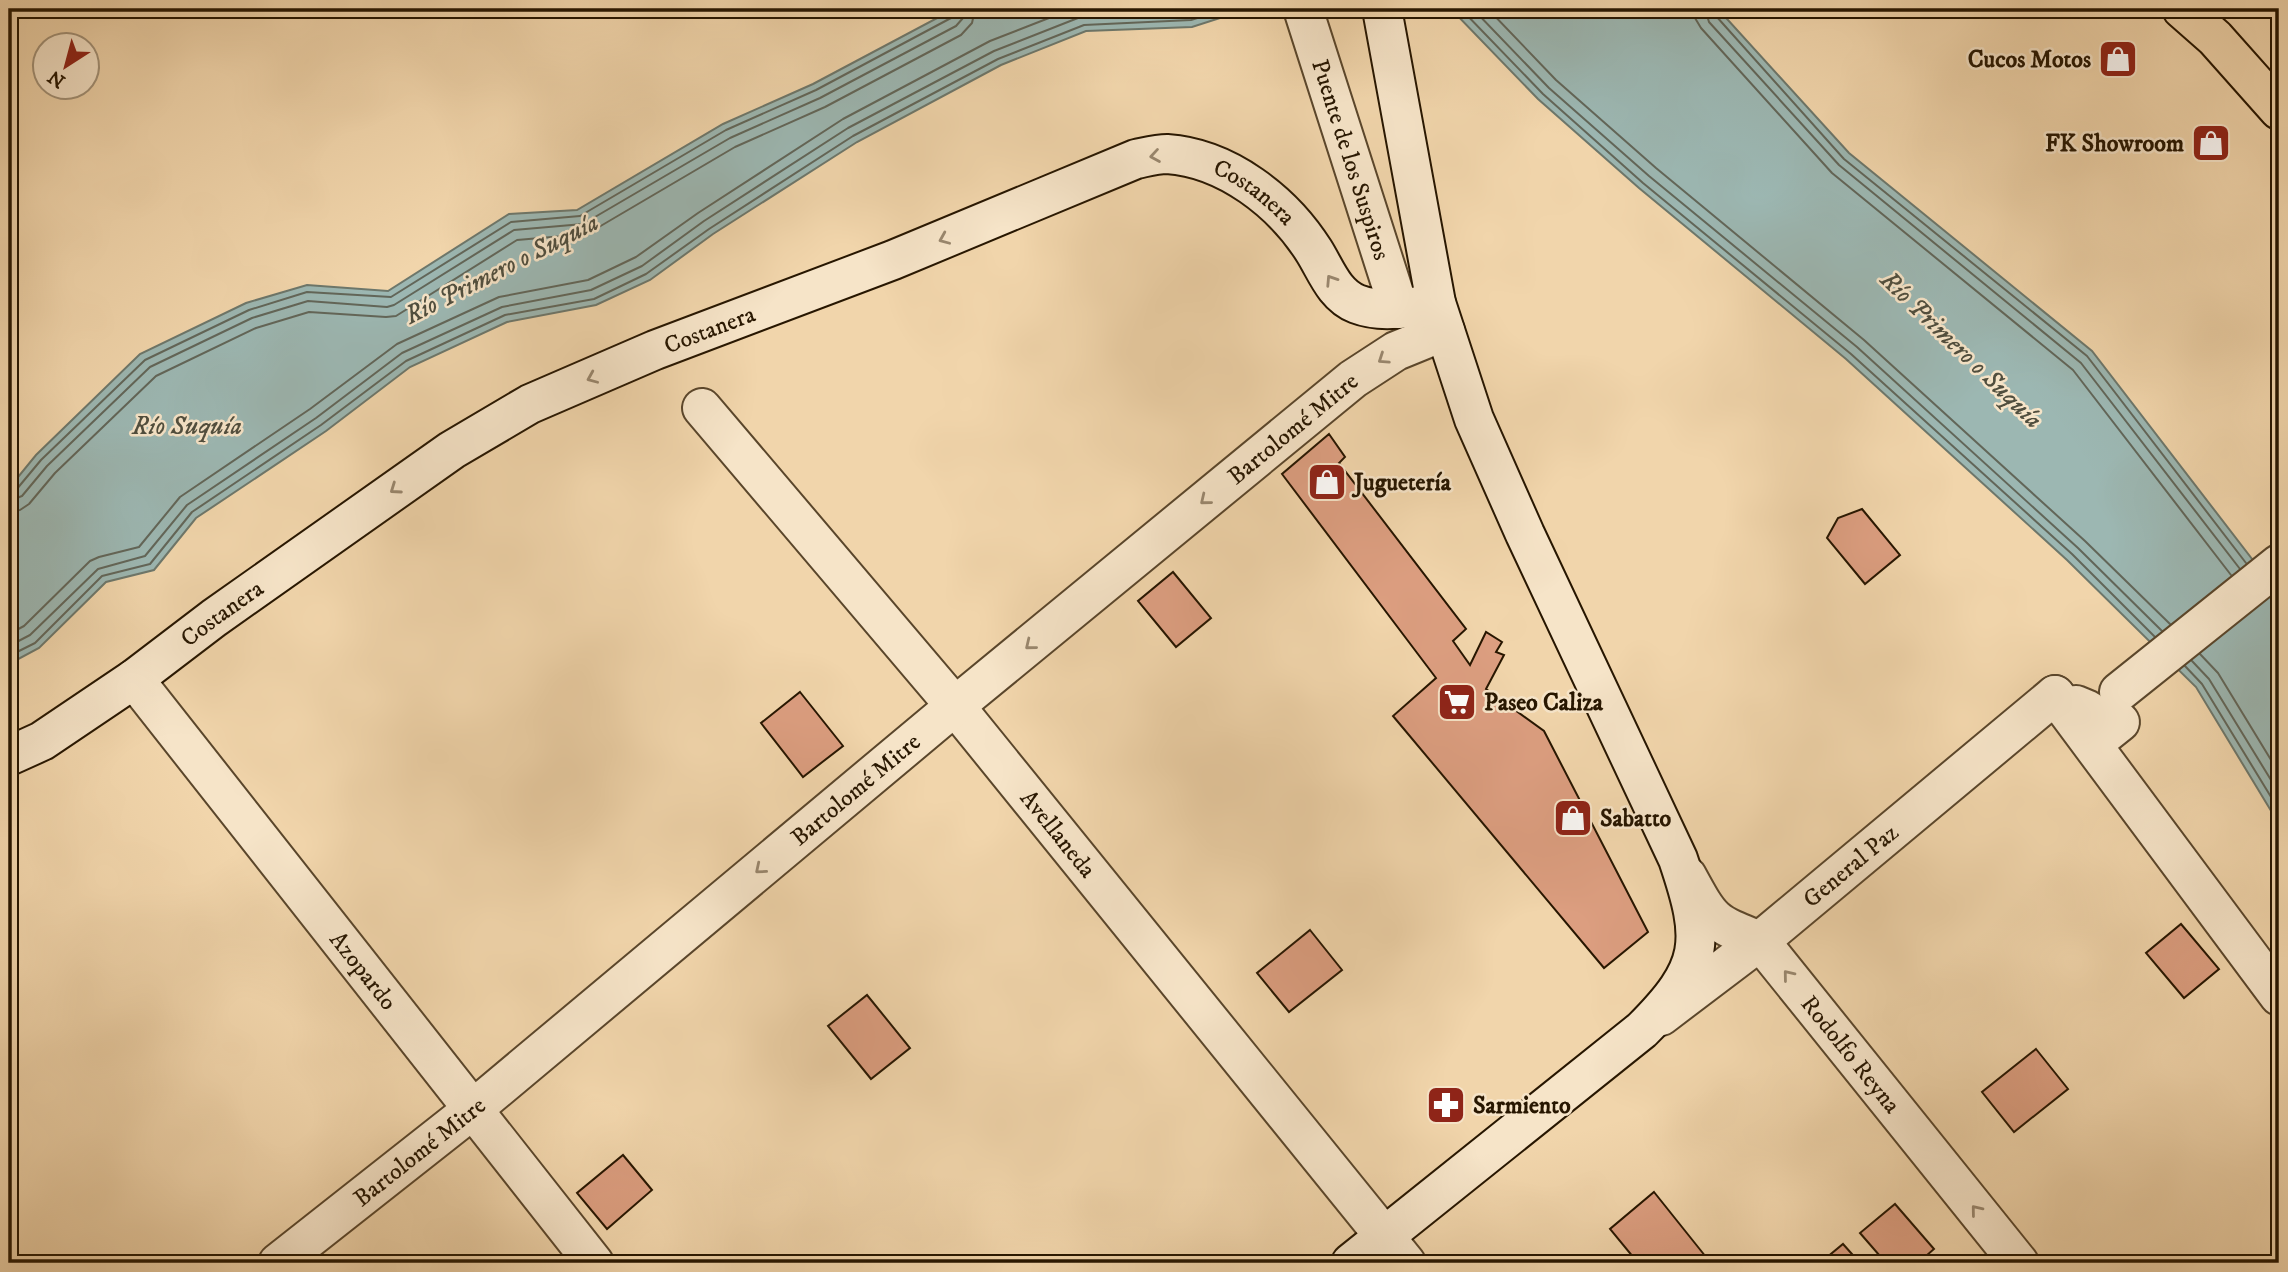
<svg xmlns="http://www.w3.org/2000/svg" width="2288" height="1272" font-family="'IM FELL DW Pica',serif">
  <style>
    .water { fill: #9cb7b2; stroke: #6d776b; stroke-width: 2 }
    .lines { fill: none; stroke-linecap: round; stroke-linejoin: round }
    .shore { stroke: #626659; stroke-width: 2 }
    .building { fill: #dc9e80; stroke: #271600; stroke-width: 2 }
    .street-casing { stroke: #5a462b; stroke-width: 42 }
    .secondary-casing { stroke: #271600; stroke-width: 42 }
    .primary-casing { stroke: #271600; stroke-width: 42 }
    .street { stroke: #f6e4c8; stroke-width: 38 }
    .secondary { stroke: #f6e4c8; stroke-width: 38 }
    .primary { stroke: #f1d5ab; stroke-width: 38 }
    .oneway { stroke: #99876e }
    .labels { text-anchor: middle; stroke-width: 5; stroke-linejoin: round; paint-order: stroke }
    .poi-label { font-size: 24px; font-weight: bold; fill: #271600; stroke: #f6e4c8; text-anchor: start }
    .street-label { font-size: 24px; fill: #271600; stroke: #f6e4c8 }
    .water-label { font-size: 26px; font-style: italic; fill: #504e3e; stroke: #f6e4c8 }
  </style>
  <rect width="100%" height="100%" fill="#f1d5ab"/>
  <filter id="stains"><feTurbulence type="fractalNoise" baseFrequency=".00286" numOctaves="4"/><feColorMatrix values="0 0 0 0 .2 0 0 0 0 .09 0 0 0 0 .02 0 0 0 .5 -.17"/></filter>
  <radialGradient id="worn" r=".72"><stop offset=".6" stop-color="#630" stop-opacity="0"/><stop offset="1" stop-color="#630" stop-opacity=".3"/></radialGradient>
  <path class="water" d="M954,9H1248L1192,27L1086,31L1001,65L857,142L713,234L650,280L596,305L507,322L410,367L326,431L196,518L154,570L106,582L39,648L9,664V488L36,455L140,354L246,303L307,285L388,291L509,214L577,210L723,124L813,84Z
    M1451,9H1718L1849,153L2092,351L2279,594V824L2196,687L2067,560L1846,359L1639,188L1538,99Z"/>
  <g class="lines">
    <path class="shore" d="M1461,9L1543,94L1643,183L1851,354L2072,554L2155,637
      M1473,9L1549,88L1649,176L1857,347L2078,548L2162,631
      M1488,9L1556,80L1656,168L1864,340L2085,541L2170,624
      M1694,9L1695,18L1701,28L1832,173L2073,370L2231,575
      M1705,9L1709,22L1839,165L2081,363L2240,569
      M1714,9L1716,16L1844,159L2087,356L2246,563
      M9,492L16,490L41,460L145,360L249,310L307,292L391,297L511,222L580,216L726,130L816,90L951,18L955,14L956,9
      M9,501L22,496L47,466L150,367L252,318L308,301L387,307L394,305L514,230L583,224L730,138L820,98L956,26L963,18L965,9
      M9,511L20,510L29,504L55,473L156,376L256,328L309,312L386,317L396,316L517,240L587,234L735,147L825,107L961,35L972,23L975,9
      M9,634L24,626L90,561L99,557L139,547L180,497L310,409L397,344L499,297L588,280L636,257L698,213L843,119L990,41L1072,9
      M9,646L30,635L98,569L145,556L187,505L316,418L402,353L502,307L591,290L642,266L704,221L848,128L994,51L1083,16L1189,12L1198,9
      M2200,654L2218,673L2279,773
      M9,656L35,643L102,576L150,564L192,512L321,425L406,361L505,315L594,299L646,274L709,229L853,136L998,59L1084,25L1191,20L1226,9
      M2192,661L2209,679L2279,793
      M2185,666L2202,684L2279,810"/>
  </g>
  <path class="building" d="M1329,434L1345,457L1339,463L1466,629L1453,641L1470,665L1486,632L1502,642L1496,652L1504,655L1486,689L1544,731L1648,932L1604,968L1393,716L1436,678L1282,474Z
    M1862,509L1900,555L1865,584L1827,538L1838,518Z
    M1173,572L1211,618L1176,647L1138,601Z
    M800,692L843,746L803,777L761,723Z
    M2181,924L2219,969L2184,998L2146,953Z
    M1310,930L1342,970L1289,1012L1257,973Z
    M867,995L910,1048L871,1079L828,1026Z
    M2036,1049L2068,1089L2014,1132L1982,1092Z
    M623,1155L652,1190L607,1229L577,1193Z
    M1654,1192L1706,1257L1699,1263H1638L1610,1229Z
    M1895,1204L1934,1249L1918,1263H1886L1860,1233Z
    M1843,1244L1860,1263H1820Z"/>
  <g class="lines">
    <g class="street-casing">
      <g id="street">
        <path id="s1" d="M1303,9L1399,309"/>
        <path id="s2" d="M702,408L955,706L1406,1263"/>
        <path id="s3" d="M134,679L594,1263"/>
        <path d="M2119,692L2279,564"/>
        <path d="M2055,695L2279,996"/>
        <path d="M2076,705L2088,710L2105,734L2120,722"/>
        <path id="s4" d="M1687,876C1712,922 1712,922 1760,941L2019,1263"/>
        <path id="s5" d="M1661,1016L1760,941L2055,695"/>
        <path id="s6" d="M278,1263L472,1110L955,706L1353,379L1396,351L1445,331"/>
      </g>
    </g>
    <g class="secondary-casing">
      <g id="secondary">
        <path id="s7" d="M9,756L42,741L134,679L214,618L452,450L530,404L655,350L893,260L1136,159C1146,157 1157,154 1167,154C1227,158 1283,202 1314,251C1326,270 1334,295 1357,304C1383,314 1411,307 1436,303"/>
        <path d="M1351,1263L1642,1030C1705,967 1706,942 1678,859L1525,534L1474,419L1436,303L1382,9"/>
      </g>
    </g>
    <g class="primary-casing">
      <path id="primary" d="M2182,9L2215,38L2279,110"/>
    </g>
    <use href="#street" class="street"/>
    <use href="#secondary" class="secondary"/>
    <use href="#primary" class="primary"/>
  </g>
  <defs><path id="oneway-chevron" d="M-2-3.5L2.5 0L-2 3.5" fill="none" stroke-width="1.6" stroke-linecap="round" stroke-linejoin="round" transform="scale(1.75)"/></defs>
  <g class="oneway">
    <use href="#oneway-chevron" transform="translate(1155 156) rotate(171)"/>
    <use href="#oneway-chevron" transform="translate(944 239) rotate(157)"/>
    <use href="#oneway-chevron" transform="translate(1331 280) rotate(-123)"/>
    <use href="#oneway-chevron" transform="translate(1383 359) rotate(146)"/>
    <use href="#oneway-chevron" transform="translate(592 378) rotate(157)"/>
    <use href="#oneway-chevron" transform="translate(395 489) rotate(145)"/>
    <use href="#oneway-chevron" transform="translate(1205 500) rotate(141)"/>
    <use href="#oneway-chevron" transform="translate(1030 645) rotate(141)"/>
    <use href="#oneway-chevron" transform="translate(760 869) rotate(140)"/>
    <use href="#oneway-chevron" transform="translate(1788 975) rotate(-129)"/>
    <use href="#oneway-chevron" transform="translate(1976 1210) rotate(-129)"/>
  </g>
  <defs>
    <g id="shop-square" transform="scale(2.0125)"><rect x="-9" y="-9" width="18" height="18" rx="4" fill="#8f2418" stroke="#f6e4c8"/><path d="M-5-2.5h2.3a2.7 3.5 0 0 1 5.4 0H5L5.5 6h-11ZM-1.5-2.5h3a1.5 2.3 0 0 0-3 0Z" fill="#fff"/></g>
    <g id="supermarket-square" transform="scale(2.0125)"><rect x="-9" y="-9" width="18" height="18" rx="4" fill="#8f2418" stroke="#f6e4c8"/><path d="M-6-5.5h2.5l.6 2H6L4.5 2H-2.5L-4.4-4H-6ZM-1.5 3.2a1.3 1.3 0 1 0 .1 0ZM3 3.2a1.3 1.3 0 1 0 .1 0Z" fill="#fff"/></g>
    <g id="pharmacy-square" transform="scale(2.0125)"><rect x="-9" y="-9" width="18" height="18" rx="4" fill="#8f2418" stroke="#f6e4c8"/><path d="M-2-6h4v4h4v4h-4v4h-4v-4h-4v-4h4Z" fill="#fff"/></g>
  </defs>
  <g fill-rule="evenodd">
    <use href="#shop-square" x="2118" y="59"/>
    <use href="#shop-square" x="2211" y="143"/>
    <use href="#shop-square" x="1327" y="482"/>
    <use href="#supermarket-square" x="1457" y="702"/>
    <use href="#shop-square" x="1573" y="818"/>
    <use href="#pharmacy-square" x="1446" y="1105"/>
  </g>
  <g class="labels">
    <g class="poi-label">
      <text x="2091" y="67" text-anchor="end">Cucos Motos</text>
      <text x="2184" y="151" text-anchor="end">FK Showroom</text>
      <text x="1354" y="490">Juguetería</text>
      <text x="1484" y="710">Paseo Caliza</text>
      <text x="1600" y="826">Sabatto</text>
      <text x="1473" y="1113">Sarmiento</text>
    </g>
    <g class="street-label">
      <text dy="8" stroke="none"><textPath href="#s1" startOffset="158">Puente de los Suspiros</textPath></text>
      <text dy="8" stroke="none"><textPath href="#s7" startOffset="1412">Costanera</textPath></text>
      <text dy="8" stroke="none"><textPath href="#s7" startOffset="824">Costanera</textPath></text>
      <text dy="8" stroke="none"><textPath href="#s6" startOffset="1314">Bartolomé Mitre</textPath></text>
      <text dy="8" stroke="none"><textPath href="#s7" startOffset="257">Costanera</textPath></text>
      <text dy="8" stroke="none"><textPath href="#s6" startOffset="747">Bartolomé Mitre</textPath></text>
      <text dy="8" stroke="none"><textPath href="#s2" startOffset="555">Avellaneda</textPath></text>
      <text dy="8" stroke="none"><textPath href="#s5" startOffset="242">General Paz</textPath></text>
      <text dy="8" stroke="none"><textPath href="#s3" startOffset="371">Azopardo</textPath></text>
      <text dy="8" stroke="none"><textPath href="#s4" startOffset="247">Rodolfo Reyna</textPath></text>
      <text dy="8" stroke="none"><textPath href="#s6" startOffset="180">Bartolomé Mitre</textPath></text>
    </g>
    <g class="water-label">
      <text transform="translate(501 268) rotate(-27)" y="9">Río Primero o Suquía</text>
      <text transform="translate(1962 349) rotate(44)" y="9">Río Primero o Suquía</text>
      <text x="187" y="434">Río Suquía</text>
    </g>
  </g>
  <rect width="2288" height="1272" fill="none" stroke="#f1d5ab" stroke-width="35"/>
  <rect x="10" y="10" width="2267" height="1251" fill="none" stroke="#271600" stroke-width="3.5"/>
  <rect x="18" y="18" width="2253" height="1237" fill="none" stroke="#271600" stroke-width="2"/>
  <g transform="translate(66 66) rotate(216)"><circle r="33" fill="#f6e4c8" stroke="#a39278" stroke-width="2"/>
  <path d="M0-5L12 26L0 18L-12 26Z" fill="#8f2418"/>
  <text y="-10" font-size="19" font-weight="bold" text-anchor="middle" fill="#271600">N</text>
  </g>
  <rect width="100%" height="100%" filter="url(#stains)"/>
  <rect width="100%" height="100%" fill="url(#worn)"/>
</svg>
